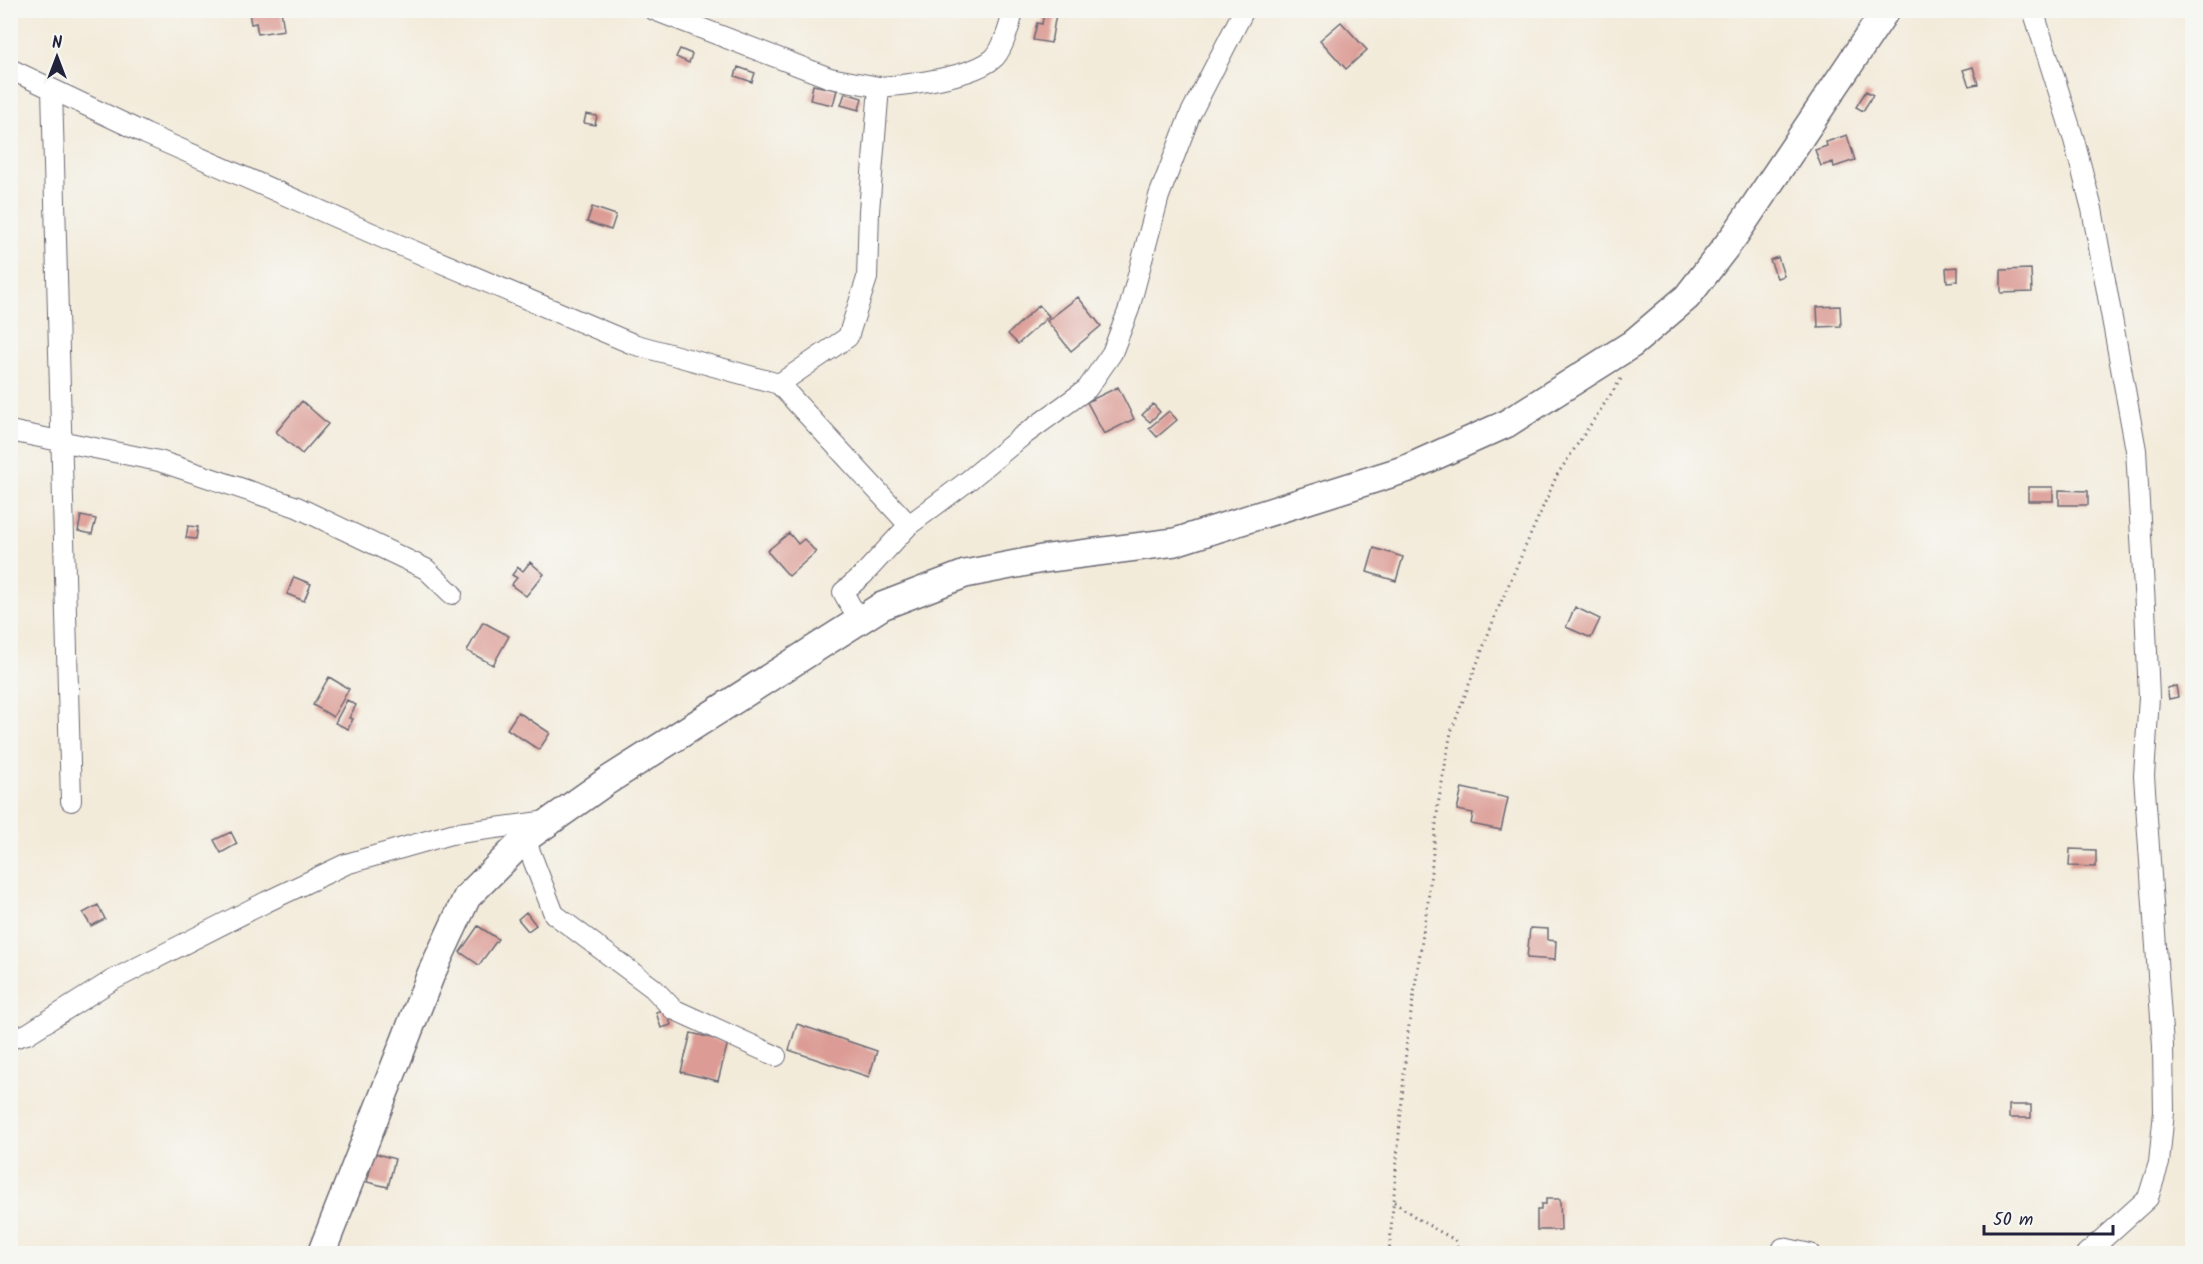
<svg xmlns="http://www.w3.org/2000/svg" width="2203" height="1264" font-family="Kalam,sans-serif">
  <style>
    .building { fill: #dc9c95 }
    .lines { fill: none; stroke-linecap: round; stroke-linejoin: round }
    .street-casing { stroke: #6b6873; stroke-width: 22 }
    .secondary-casing { stroke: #6b6873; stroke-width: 30 }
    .path { stroke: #6b6873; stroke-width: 3; stroke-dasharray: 1.5 4.5; stroke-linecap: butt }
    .street { stroke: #fff; stroke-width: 20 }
    .secondary { stroke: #fff; stroke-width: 27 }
  </style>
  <rect width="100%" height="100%" fill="#f6f6f2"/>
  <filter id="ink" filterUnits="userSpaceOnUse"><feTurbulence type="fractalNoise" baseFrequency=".0167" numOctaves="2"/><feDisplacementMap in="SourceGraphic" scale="12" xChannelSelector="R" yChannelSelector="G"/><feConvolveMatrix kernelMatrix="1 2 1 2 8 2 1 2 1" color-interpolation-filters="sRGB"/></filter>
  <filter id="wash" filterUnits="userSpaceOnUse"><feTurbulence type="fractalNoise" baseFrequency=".008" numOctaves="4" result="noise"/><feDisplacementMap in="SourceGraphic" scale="24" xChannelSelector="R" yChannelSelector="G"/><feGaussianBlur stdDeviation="1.35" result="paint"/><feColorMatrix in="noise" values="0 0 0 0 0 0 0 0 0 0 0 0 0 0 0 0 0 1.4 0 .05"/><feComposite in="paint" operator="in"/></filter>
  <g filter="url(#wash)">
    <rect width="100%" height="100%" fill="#f3ebda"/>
    <g id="blocks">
      <path class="building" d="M254,10H281L284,30L258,34L256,23L251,24L249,12Z
        M1044,12L1056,14L1051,43L1033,40L1037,23L1042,24Z
        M1341,22L1367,50L1346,69L1320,40Z
        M680,49L692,54L689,63L676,57Z
        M738,67L755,73L752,82L735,76Z
        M1973,67L1978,84L1969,86L1963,70Z
        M813,85L837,90L833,105L810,100Z
        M1866,91L1873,95L1863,111L1856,107Z
        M845,93L862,98L859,110L841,105Z
        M586,114L597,116L595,125L584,123Z
        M1847,135L1855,160L1834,167L1833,162L1821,166L1815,150L1827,146L1826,142Z
        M592,207L616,215L611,230L587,222Z
        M1778,257L1784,276L1777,278L1770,260Z
        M1958,267V281L1947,282L1946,268Z
        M2031,269L2032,292L2001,293V270Z
        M1078,297L1101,326L1071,351L1047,321Z
        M1039,305L1049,316L1018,344L1008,334Z
        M1840,306L1841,326L1818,327L1817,307Z
        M1118,387L1134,419L1104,434L1087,402Z
        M302,401L328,424L302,454L276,432Z
        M1153,404L1160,412L1150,422L1142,415Z
        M1169,411L1177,420L1157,437L1149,428Z
        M2028,487H2053V501H2028Z
        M2059,490L2088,491V505H2059Z
        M81,516L96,519L92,534L78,531Z
        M188,526L198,527L196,539L186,538Z
        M789,533L798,544L804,539L816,552L789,576L767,551Z
        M1374,548L1403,557L1396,581L1367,572Z
        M530,562L544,574L526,596L511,585L517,578L512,575L518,567L523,571Z
        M294,577L311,584L304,601L287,594Z
        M1575,607L1600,619L1591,638L1566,627Z
        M483,622L509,636L493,665L467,651Z
        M329,677L349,689L333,717L313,705Z
        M2176,686L2178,697L2169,699L2167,688Z
        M347,700L356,705L349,718L353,719L348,729L335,723Z
        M518,712L550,733L539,750L507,729Z
        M1462,788L1508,798L1501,830L1471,824L1473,813L1457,810Z
        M231,832L237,844L221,853L214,840Z
        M2070,849L2096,850V867L2069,866Z
        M98,905L105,919L91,926L83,913Z
        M526,912L536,925L528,931L518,919Z
        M478,926L498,939L479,965L460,952Z
        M1530,928L1548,929V940L1556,941L1555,960L1527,958Z
        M666,1009L671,1025L661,1028L656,1012Z
        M797,1024L877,1051L869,1077L789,1050Z
        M691,1033L728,1042L718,1081L681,1072Z
        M2009,1105H2031V1118H2009Z
        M374,1153L395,1159L388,1187L367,1182Z
        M1546,1199H1560L1561,1230H1537V1210H1541V1204H1546Z"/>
    </g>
  </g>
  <g filter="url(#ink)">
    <use href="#blocks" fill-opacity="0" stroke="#6b6873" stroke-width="1.5"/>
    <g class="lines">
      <g class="street-casing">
        <path id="street" d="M654,10L830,78L879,87L869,211L867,278L848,337L779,384
          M2033,10L2074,140L2092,209L2136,450L2145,607L2149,697L2144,776L2163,1046L2164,1112L2159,1163L2148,1198L2086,1254
          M10,69L146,134L383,238L633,344L779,384L909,525
          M879,87C907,85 975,77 995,57C1003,48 1011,23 1013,10
          M52,89L71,801
          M10,431L159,461L297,507L426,569L452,594
          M859,621L843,592L863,575L909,525L969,480L1021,437L1087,389L1112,353L1129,309L1159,196L1190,115L1244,10
          M525,839L554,914L653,988L673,1009L776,1056
          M10,1039L27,1034L111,981L266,902L346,864L451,834L547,821
          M1783,1248L1810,1254"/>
      </g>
      <g class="secondary-casing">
        <path id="secondary" d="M321,1254L431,974L467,897L525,839L607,781L882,606L965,574L1042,559L1175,542L1406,469L1506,424L1632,344L1687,297L1735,235L1886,10"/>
      </g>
      <path class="path" d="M1394,1202L1421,1221L1455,1240L1461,1254
        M1389,1254L1407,1039L1428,901L1438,805L1451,732L1497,611L1557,475L1623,376"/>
      <use href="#street" class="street"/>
      <use href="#secondary" class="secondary"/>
    </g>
  </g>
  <rect width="2203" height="1264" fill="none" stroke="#f6f6f2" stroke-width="36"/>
  <g transform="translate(57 57)" stroke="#f6f6f2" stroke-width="4.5" paint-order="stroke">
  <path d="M0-4.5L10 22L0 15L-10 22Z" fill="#22223b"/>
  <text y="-9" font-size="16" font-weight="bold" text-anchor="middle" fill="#22223b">N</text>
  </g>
  <path d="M1984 1225v9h129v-9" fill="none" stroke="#22223b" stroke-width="3"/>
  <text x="1993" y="1225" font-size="18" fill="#22223b" stroke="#f6f6f2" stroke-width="4.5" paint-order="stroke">50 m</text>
</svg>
